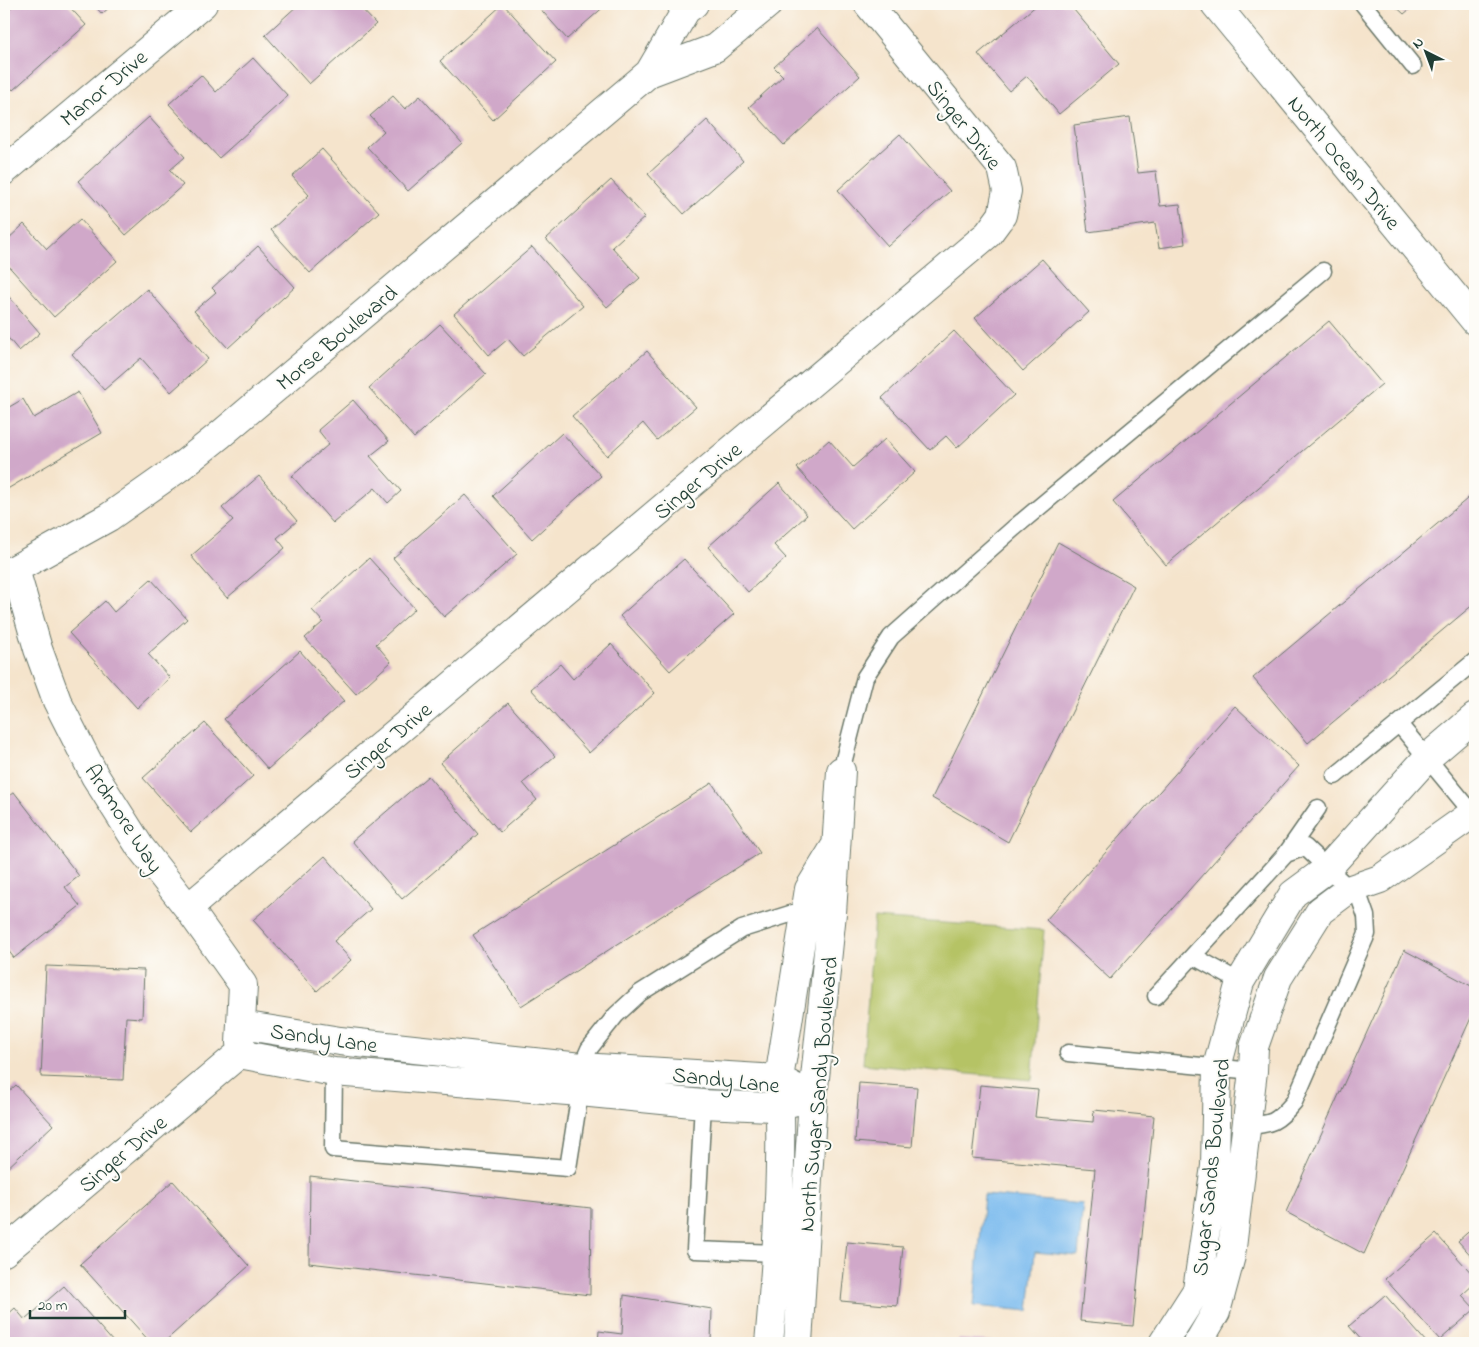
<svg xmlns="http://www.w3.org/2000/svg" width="1479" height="1347" font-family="'Indie Flower',sans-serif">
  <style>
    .green { fill: #b5c365; stroke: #6a804c }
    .water { fill: #79baee; stroke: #4c7c91 }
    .building { fill: #d0a8c9 }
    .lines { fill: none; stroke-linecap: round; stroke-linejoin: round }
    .service-casing { stroke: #6a7769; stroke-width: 19 }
    .minor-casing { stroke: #6a7769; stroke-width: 30 }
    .secondary-casing { stroke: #6a7769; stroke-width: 30 }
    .service { stroke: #fff; stroke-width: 16 }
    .minor { stroke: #fff; stroke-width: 28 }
    .secondary { stroke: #fff; stroke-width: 28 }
    .labels { text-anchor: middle; stroke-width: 4; stroke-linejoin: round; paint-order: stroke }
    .street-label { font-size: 22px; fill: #1f3d34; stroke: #fdfcf7 }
  </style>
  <rect width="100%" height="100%" fill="#fdfcf7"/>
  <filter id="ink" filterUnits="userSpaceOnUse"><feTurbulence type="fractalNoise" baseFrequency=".02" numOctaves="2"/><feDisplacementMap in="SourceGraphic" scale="10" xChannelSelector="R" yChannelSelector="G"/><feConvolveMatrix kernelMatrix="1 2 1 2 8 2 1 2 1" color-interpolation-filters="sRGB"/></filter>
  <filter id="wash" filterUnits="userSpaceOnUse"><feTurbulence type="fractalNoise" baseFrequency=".0096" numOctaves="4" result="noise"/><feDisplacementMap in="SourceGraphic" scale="20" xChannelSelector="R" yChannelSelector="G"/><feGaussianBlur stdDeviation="1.12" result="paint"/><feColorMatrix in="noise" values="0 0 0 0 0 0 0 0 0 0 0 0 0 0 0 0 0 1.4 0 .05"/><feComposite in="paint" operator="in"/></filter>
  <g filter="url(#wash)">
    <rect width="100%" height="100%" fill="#f5e4cc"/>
    <path class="green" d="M874,918L1044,930L1032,1080L863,1064Z"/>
    <path class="water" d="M984,1195L1083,1204L1078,1256L1035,1252L1029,1311L974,1306Z"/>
    <g id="blocks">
      <path class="building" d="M15,4H67L86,25L13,90L4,80V14Z
        M93,4H113L102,14Z
        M299,4H357L376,24L309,84L265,35Z
        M503,4L556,62L493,120L440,61Z
        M536,4H607L567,39Z
        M1038,4H1069L1119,64L1059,114L1027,76L1009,91L978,54Z
        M1393,4H1416L1404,14Z
        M817,28L860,76L784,145L749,107L783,76L774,67Z
        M253,58L288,96L219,158L169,104L201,75L216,92Z
        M393,96L405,109L420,96L462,143L408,191L367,147L384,131L370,116Z
        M149,117L185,157L170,170L183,185L126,235L78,181Z
        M1130,117L1138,173L1156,171L1160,206L1180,204L1185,244L1159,248L1155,223L1088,232L1074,125Z
        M707,120L743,161L684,214L648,174Z
        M900,134L950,191L888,246L838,190Z
        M322,149L379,212L310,273L271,230L309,195L292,176Z
        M611,180L645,217L612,247L640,278L607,307L546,239Z
        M80,219L117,261L54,317L4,261V243L24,224L47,249Z
        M258,246L295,287L228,348L194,311L216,292L212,288Z
        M532,247L583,306L523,356L508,339L489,355L454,314Z
        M1042,259L1089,312L1023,371L975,318Z
        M147,289L208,359L171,392L141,358L104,390L72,354Z
        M4,291L40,333L19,351L4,333Z
        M1329,321L1382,384L1166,565L1113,502Z
        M440,324L486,374L414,438L369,388Z
        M954,331L1014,395L957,448L946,436L930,450L882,398Z
        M647,351L696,407L657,440L643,423L607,456L572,416Z
        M78,392L102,433L4,491V410L23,399L34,418Z
        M353,400L389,441L370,456L401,491L388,503L375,488L333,523L292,476L329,444L318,430Z
        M562,433L601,476L532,539L493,496Z
        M885,439L915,472L852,529L797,468L829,440L853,467Z
        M259,476L297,521L277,538L285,548L227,598L191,556L233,520L222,508Z
        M779,483L807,515L774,545L786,558L748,592L708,547Z
        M1473,494L1475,496V603L1308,743L1253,678Z
        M465,495L517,554L444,617L393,558Z
        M1058,542L1134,586L1008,842L932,798Z
        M369,558L415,609L376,644L391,662L356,694L305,638L323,622L312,610Z
        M684,559L734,614L670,671L620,616Z
        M151,579L187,619L148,654L170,678L137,708L69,633L105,601L114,612Z
        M611,644L655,693L589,753L531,689L560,664L573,679Z
        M300,651L344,701L268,769L224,719Z
        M508,703L555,756L523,783L537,800L500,832L440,763Z
        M1235,706L1299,766L1110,979L1046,920Z
        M205,723L253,776L191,832L143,778Z
        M428,776L478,834L402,899L352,841Z
        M712,783L760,853L521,1006L473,935Z
        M14,792L79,876L65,887L80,906L14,958L4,945V800Z
        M325,856L371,909L334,941L351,960L317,991L253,920Z
        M1404,950L1475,988V1009L1364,1254L1286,1212Z
        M46,966L144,970L142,1018L126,1017L123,1080L41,1077Z
        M859,1083L917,1087L912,1147L855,1142Z
        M16,1085L53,1125L4,1171V1096Z
        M980,1085L1038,1090L1035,1117L1093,1122L1094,1110L1154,1116L1133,1326L1080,1321L1095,1169L972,1158Z
        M310,1176L591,1208L590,1295L309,1263Z
        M173,1181L249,1266L163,1343H151L80,1264Z
        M1475,1226V1260L1458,1241Z
        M1436,1234L1475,1277V1283L1462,1295L1475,1309L1440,1340L1385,1279Z
        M847,1242L903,1247L897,1306L841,1301Z
        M64,1286L114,1343H4V1318L15,1308L25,1320Z
        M624,1295L712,1309L711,1343H598L599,1331L622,1334Z
        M1385,1295L1427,1343H1364L1349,1326Z
        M958,1339L1006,1342L1005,1343H958Z"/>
    </g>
  </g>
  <g filter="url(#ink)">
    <use href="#blocks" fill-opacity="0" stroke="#6a7769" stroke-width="1"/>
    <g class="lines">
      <g class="service-casing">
        <path id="service" d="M1363,4L1413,66
          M1399,724L1475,816
          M841,771L865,677L891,637L1014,528L1323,271
          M1335,776L1475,661
          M1286,854L1318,808
          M1193,956L1240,982
          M1156,996L1286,854L1305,847L1360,899L1366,916L1367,934L1294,1102C1276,1123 1273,1124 1245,1126
          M1068,1053L1253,1071
          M334,1072L333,1149L568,1168L580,1092L581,1067L589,1049L616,1015L640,993L742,929L806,909
          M703,1104L695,1250L777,1253"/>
      </g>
      <g class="minor-casing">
        <path id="minor" d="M649,73L686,10L694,4
          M4,171L203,4
          M15,569L38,649L57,701L95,776L140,847L188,908L243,985L240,1043
          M4,573L15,569L109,517L180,467L220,435L649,73L715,48L768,4
          M188,908L988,234L1002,215L1007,191L1002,168L868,4
          M241,1025L340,1041L581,1067L779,1079L813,1097
          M239,1054L334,1072L580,1092L703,1104L772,1107L813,1097
          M4,1252L239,1054
          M769,1343C777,1256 783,1167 779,1079L809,889L834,848
          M798,1343L813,1097L832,913L841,771
          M1163,1343L1197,1290L1215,1166L1217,1067L1240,982L1293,894L1327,869L1427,758L1475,717
          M1198,1343L1216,1312L1231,1256L1253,1071L1254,1047L1278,978L1320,911L1348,890L1380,879L1475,812"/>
      </g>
      <g class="secondary-casing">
        <path id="secondary" d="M1215,4L1475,321"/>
      </g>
      <use href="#service" class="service"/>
      <use href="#minor" class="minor"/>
      <use href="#secondary" class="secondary"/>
    </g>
  </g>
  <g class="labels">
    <g class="street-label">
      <text transform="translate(103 87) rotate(-40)" y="8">Manor Drive</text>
      <text transform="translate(965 124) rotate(52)" y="8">Singer Drive</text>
      <text transform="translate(1345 162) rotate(51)" y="8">North Ocean Drive</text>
      <text transform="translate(336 337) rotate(-40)" y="8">Morse Boulevard</text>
      <text transform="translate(697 480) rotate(-40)" y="8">Singer Drive</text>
      <text transform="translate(387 740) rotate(-40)" y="8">Singer Drive</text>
      <text transform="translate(125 818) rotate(57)" y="8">Ardmore Way</text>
      <text transform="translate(324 1037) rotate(8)" y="8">Sandy Lane</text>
      <text transform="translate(726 1079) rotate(6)" y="8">Sandy Lane</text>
      <text transform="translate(817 1094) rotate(-85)" y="8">North Sugar Sandy Boulevard</text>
      <text transform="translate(122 1153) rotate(-40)" y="8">Singer Drive</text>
      <text transform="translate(1210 1167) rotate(-84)" y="8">Sugar Sands Boulevard</text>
    </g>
  </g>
  <rect width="1479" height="1347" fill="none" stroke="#fdfcf7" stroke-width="20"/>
  <g transform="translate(1426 52) rotate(318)" stroke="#fdfcf7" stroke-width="4" paint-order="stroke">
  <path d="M0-4L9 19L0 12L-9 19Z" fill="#1f3d34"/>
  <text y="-8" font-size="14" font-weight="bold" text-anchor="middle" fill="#1f3d34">N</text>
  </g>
  <path d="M30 1310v8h95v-8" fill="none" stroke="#1f3d34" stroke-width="2.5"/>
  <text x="38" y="1310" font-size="15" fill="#1f3d34" stroke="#fdfcf7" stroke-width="4" paint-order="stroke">20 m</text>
</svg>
